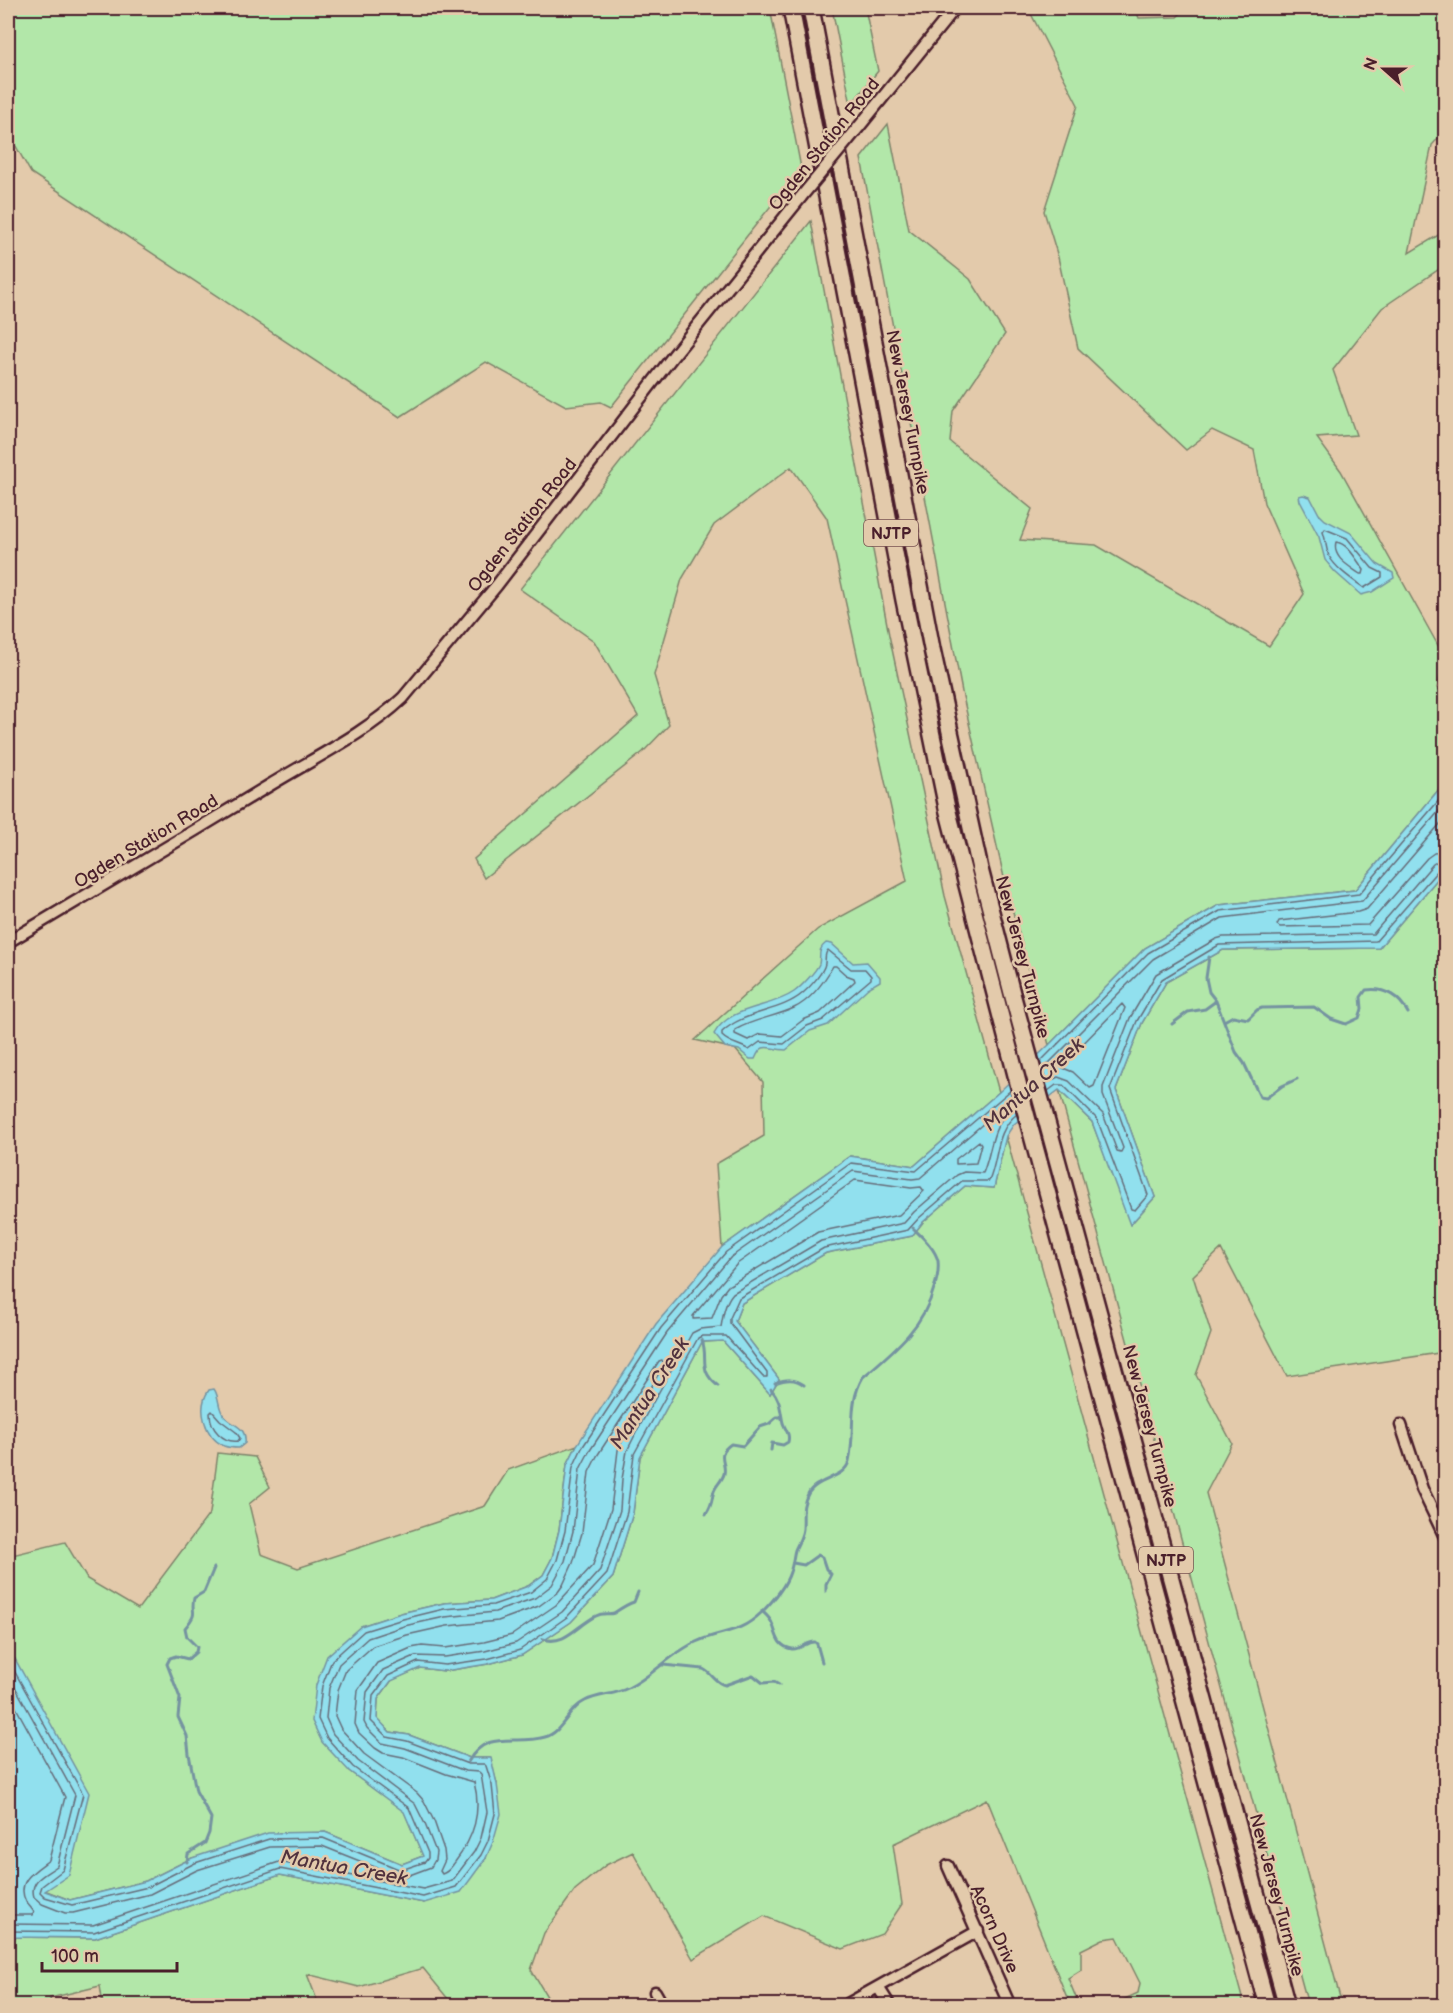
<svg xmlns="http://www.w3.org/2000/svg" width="1453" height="2013" font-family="'Balsamiq Sans',sans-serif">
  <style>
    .green { fill: #b2e7a9; stroke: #7e836a; stroke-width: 1.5 }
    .water { fill: #91e0ee; stroke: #7593a0; stroke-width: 1.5 }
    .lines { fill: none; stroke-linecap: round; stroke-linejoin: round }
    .shore { stroke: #666c79; stroke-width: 1.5 }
    .stream { stroke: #7593a0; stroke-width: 3 }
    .minor-casing { stroke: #4a1f2b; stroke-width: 15 }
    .highway-casing { stroke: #4a1f2b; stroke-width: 20 }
    .minor { stroke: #e3caab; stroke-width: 10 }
    .highway { stroke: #e3caab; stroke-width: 15 }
    .minor-bridge-casing { stroke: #4a1f2b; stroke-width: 15; stroke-linecap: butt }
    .minor-bridge { stroke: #e3caab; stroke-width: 10 }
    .labels { text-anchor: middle; stroke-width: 5; stroke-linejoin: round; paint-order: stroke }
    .shield { fill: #e3caab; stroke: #785251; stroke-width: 1.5 }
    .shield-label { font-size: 16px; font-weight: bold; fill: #4a1f2b }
    .street-label { font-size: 18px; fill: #4a1f2b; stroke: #e3caab }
    .water-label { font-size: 20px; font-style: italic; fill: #51323e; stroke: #e3caab }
  </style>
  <rect width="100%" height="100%" fill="#e3caab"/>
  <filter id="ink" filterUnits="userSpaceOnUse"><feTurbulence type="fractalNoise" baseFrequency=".0167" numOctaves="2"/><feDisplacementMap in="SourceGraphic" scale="12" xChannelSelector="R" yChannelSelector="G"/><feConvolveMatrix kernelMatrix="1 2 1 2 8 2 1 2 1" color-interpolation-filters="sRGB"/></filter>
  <g filter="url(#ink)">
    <path class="green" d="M8,8H770L801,168L611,407L601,402L566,406L486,362L400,417L31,173L8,132Z
      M832,8H865L878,71L851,105Z
      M1028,8H1135L1139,18L1177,17L1186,8H1445V131L1432,145L1409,253L1445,231V265L1382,308L1333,370L1356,435L1317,438L1341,471L1445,658L1437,688L1445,695V782L1355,890L1219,905L1145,948L1049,1045L1005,882L962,692L861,158L888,124L909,230L970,279L1005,334L953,411L950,442L1032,509L1020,540L1096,545L1269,646L1304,594L1264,503L1254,450L1212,430L1186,450L1078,348L1058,257L1044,211L1078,105Z
      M811,221L889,635L945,896L999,1092L914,1166L850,1156L722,1247L716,1164L764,1136L763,1082L735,1049L695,1040L818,929L907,881L827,518L791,467L714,525L682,579L654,675L669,725L643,752L484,878L474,859L638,716L594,641L520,589Z
      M1445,870V1352L1287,1376L1221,1249L1193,1276L1211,1333L1196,1375L1232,1443L1206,1493L1342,2005H1308L1059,1090L1092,1122L1131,1224L1155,1197L1116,1090L1142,1023L1166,982L1223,950L1379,948Z
      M1006,1136L1244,2005H1112L1138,1993L1140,1983L1117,1937L1103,1939L1081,1950V1970L1068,1978L1079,2005H1070L987,1799L893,1844L902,1904L882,1934L843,1949L764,1916L693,1959L633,1852L606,1865L575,1890L544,1933L531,1970L552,2005H453L423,1968L359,1987L307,1974L319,2005H103L100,1986L50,1998L51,2005L8,2006V1937L95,1938L280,1875L424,1903L497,1784L490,1758H470L409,1735L390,1732L377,1719L378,1699L392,1680L420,1668L445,1671L488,1664L522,1655L571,1622L613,1577L633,1513L640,1457L702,1342L723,1341L770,1394L779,1379L735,1321L742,1303L826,1253L912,1236L923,1222L965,1186L994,1188Z
      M577,1445L567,1465L559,1530L552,1558L543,1575L528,1586L491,1600L444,1603L401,1613L361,1626L349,1771L404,1811L423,1856L402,1864L325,1832L192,1858L146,1881L70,1900L44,1890L15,1659L8,1657V1556L65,1542L87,1579L138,1609L210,1513L218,1453L255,1457L270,1487L249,1504L261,1554L298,1568L485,1506L508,1470Z"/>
    <path class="water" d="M1303,495L1310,497L1319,514L1325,520L1351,533L1377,564L1393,573L1394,578L1372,592L1361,595L1335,572L1325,560L1319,537L1300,501L1299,496Z
      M1445,782V870L1379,948L1223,950L1166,982L1142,1023L1116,1090L1155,1197L1130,1225L1092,1122L1059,1090L1014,1124L1006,1136L994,1188L965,1186L923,1222L912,1236L826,1253L742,1303L735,1321L779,1379L770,1394L723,1341L702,1342L640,1457L633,1513L613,1577L571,1622L522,1655L488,1664L445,1671L420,1668L391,1681L378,1699L377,1718L390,1732L409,1735L470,1758H491L497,1784L501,1814L493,1842L486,1858L461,1892L424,1903L280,1875L95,1938L8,1937V1657L15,1659L89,1793L69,1875L45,1891L70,1900L146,1881L192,1858L268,1833L325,1832L402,1864L423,1856L404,1812L349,1771L322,1742L312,1721L316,1685L327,1656L361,1626L401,1613L444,1603L491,1600L528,1586L543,1575L552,1558L559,1530L567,1465L577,1445L656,1324L722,1247L850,1156L914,1166L999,1092L1049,1045L1145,948L1219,905L1355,890Z
      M826,943L832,944L853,963L867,962L880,977V981L868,988L828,1025L810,1031L786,1050C768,1050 763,1040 755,1059H750L739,1050L725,1047L714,1034C730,1005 770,1009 794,992C801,987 816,971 819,964C821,955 817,950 826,943Z
      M214,1389C220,1397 217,1409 225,1417C234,1426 247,1427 245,1443L239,1448C234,1448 229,1448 224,1446C205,1437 196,1408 209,1390Z"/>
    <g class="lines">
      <path class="shore" d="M1325,529L1347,538L1372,568L1382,573V577L1364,588C1353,580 1336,569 1329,556C1326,549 1326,540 1323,532Z
        M1336,542C1348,543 1357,561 1364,570L1363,574H1360C1349,566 1332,558 1336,542Z
        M1446,817L1367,909L1358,912L1279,921L1277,925L1280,927L1368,925L1427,858L1434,853L1446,851
        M828,950L851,969H865L871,976V979L823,1020L807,1026L784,1044L760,1042L749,1050C740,1044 730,1044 722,1036V1032C745,1010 780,1013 803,993C810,987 820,976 824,967C827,961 823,955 828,950Z
        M833,966H836L846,975L854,978L855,981L820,1013L803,1020L782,1036L760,1034L748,1040L735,1034V1030C753,1019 775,1017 794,1008C811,1000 824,982 833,966Z
        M1122,1004L1125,1008L1094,1086L1090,1088L1073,1072L1063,1068L1062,1065Z
        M1040,1062L1148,953L1220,911L1359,894L1446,792
        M1042,1070L1153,959L1222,918L1362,901L1446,803
        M1046,1083L1058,1077L1069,1081L1103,1114L1117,1151L1121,1152L1123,1148L1103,1095V1087L1130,1018L1156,974L1216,939L1223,937L1373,934L1433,864L1439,860H1446
        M1048,1091L1056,1085H1063L1097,1119L1131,1209L1135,1210L1148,1195L1110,1089L1137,1021L1162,979L1219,945L1376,941L1439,869L1446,867
        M979,1141L981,1144L976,1163L956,1164V1159Z
        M855,1180L911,1188L921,1187L924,1191L899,1215L818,1232L728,1286L721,1295L712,1318L693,1319V1316L737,1264Z
        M662,1360L664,1364L629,1427L618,1450L611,1509L593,1565L556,1605L512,1635L484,1642L445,1648L422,1646L411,1648L377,1663L358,1690L355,1724L359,1733L375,1748L383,1753L403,1757L446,1774L474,1782C482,1812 474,1837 455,1862C451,1867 449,1872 442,1874L440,1871L445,1860L444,1850L434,1821L424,1801L417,1793L364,1754L341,1729L335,1716L338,1690L346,1670L373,1646L407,1635L447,1626L498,1621L539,1606L558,1592L563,1585L573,1563L582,1533L589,1472L597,1456L659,1361Z
        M212,1411L220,1420L236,1432L240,1438L238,1441C223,1443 210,1429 210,1413Z
        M8,1663L11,1665L83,1794L63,1870L42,1886L40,1892L45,1897L72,1905L148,1887L195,1863L269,1839L323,1838L401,1870L425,1862L428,1858V1853L409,1808L353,1767L327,1738L318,1719L322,1686L332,1660L364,1631L403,1619L444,1609L493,1605L531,1592L547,1579L557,1560L565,1531L573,1467L582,1448L661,1328L726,1252L851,1163L916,1171L1011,1090
        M8,1674L75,1795L57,1866C45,1875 29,1880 34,1897L42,1904L65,1913H73L150,1894L197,1870L270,1847L322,1846L400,1877L407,1876L431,1867L435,1860L436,1852L425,1824L415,1804L358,1761L333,1734L326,1718L329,1688L339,1664L368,1638L404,1626L445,1617L495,1612L535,1598L552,1585L565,1561L573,1531L580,1469L589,1452L667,1333L731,1257L853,1171L912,1179L920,1178L1013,1098
        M8,1693L65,1797L49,1860C36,1870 15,1881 26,1902C29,1906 33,1909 34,1913L32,1915H8
        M8,1924L93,1925L279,1862L423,1889L452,1881L474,1852L481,1838L487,1812L481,1774L479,1772L465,1771L405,1748L382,1743L367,1728L364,1722L367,1692L383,1670L415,1656L445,1657L485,1651L516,1643L562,1612L600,1570L620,1510L622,1479L627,1451L637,1431L692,1333L700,1329L721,1327C723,1315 725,1302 733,1293L821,1241L904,1223L914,1212L957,1175L964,1172L983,1173C994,1146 989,1126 1015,1106
        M8,1931L94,1932L280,1869L423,1897L456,1887L481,1855L488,1841L495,1814L492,1785L486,1766L484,1764H468L407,1741L387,1737L371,1721L373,1696L388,1676L418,1662L445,1665L487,1659L520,1650L567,1617L607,1574L627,1512L634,1454L698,1338L702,1336H726L763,1377H767V1373L730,1323V1318L739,1298L824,1248L908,1230L919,1218L962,1181H989C999,1158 995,1131 1017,1114"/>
      <path class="stream" d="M1209,957L1206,978L1209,992L1216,1001L1236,1052L1244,1063L1260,1097L1266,1098L1282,1086L1297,1079
        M1224,1021L1233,1016L1248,1019L1257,1010L1262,1008L1314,1007L1331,1019L1346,1024L1359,1018L1362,1009L1361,997L1366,990C1385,987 1400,997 1408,1013
        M1172,1024L1188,1012L1205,1009L1216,1001
        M702,1340C709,1359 697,1369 718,1386
        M775,1383C786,1379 795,1378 804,1385
        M771,1450L772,1443L783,1445L788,1442C790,1434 786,1431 783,1423C780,1410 781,1400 771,1389
        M706,1514C713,1504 711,1501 714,1491C716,1485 722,1481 724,1474C727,1461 715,1455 731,1444L743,1446L760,1427L769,1424L777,1417H782
        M793,1563L804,1565L818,1555L822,1557L826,1569L831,1574L826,1584V1591
        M762,1611C766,1615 770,1618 772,1623C777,1634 776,1646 792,1649C801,1650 806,1641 815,1642L817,1644L822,1662
        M543,1639C565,1646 577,1625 596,1616C603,1612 608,1615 614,1613C620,1609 627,1604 634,1602L638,1592
        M663,1665L703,1669C712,1673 715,1683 725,1685L753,1675L763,1683L774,1682L779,1685
        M468,1762C487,1728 515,1746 545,1737C563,1732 568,1709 585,1701C599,1694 615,1695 628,1688C653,1676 671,1653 696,1642C722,1630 738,1635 761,1613C772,1602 785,1588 790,1572C793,1565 793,1557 795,1550C798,1543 802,1537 803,1529C804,1516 801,1506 808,1494C816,1478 845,1479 849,1461C856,1432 847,1404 863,1377C892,1352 924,1327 934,1288C937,1280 939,1270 938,1261C935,1248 922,1237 913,1228
        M187,1862L188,1854L205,1843L209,1833L211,1818L196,1791L189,1754L187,1736L178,1717L180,1698L167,1664L170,1658L176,1656L188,1659L196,1652L197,1647L187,1637L185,1628C200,1610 190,1615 194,1598L204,1592L214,1568"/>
      <g class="minor-casing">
        <path id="minor" d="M858,128L955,8
          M8,942C95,890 183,838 270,785C314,758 365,734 403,698L497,585L673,356L801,197
          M1401,1425L1422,1489L1446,1539
          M948,1866L1010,2006
          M878,1987L890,2006
          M655,1992L663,2006
          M844,2006L978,1931"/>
      </g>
      <g class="highway-casing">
        <path id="highway" d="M791,8L904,600L947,808L1024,1106L1267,2006
          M811,8L932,649L980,869L1013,997L1287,2006"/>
      </g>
      <use href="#minor" class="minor"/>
      <use href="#highway" class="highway"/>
      <g class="minor-bridge-casing">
        <path id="minor-bridge" d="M801,197L858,128"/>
      </g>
      <use href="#minor-bridge" class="minor-bridge"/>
    </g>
  </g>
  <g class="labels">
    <g class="shield">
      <rect x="864" y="520" width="54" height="26" rx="4.5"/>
      <rect x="1139" y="1547" width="54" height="26" rx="4.5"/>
    </g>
    <g class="shield-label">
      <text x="891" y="539">NJTP</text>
      <text x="1166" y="1566">NJTP</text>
    </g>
    <g class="street-label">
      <text transform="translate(824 144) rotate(-51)" y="6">Ogden Station Road</text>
      <text transform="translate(908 412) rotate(79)" y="6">New Jersey Turnpike</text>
      <text transform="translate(522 525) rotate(-52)" y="6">Ogden Station Road</text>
      <text transform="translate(146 841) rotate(-31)" y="6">Ogden Station Road</text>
      <text transform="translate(1023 957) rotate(75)" y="6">New Jersey Turnpike</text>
      <text transform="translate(1150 1426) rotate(75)" y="6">New Jersey Turnpike</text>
      <text transform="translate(1277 1895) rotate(75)" y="6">New Jersey Turnpike</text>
      <text transform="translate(995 1929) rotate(66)" y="6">Acorn Drive</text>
    </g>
    <g class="water-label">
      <text transform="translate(1033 1084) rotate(-42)" y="7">Mantua Creek</text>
      <text transform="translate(649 1393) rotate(-57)" y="7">Mantua Creek</text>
      <text transform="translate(344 1867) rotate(10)" y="7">Mantua Creek</text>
    </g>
  </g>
  <rect width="1453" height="2013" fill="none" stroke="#e3caab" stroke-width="30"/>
  <rect x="15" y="15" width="1423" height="1983" fill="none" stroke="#4a1f2b" stroke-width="2" filter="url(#ink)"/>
  <g transform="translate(1384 69) rotate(291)" stroke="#e3caab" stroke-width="4.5" paint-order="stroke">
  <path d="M0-4.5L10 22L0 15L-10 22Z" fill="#4a1f2b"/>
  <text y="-9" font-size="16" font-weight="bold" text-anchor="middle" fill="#4a1f2b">N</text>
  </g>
  <path d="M42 1962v9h135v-9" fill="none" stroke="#4a1f2b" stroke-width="3"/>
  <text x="51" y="1962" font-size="18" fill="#4a1f2b" stroke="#e3caab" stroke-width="4.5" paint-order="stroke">100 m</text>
</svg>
